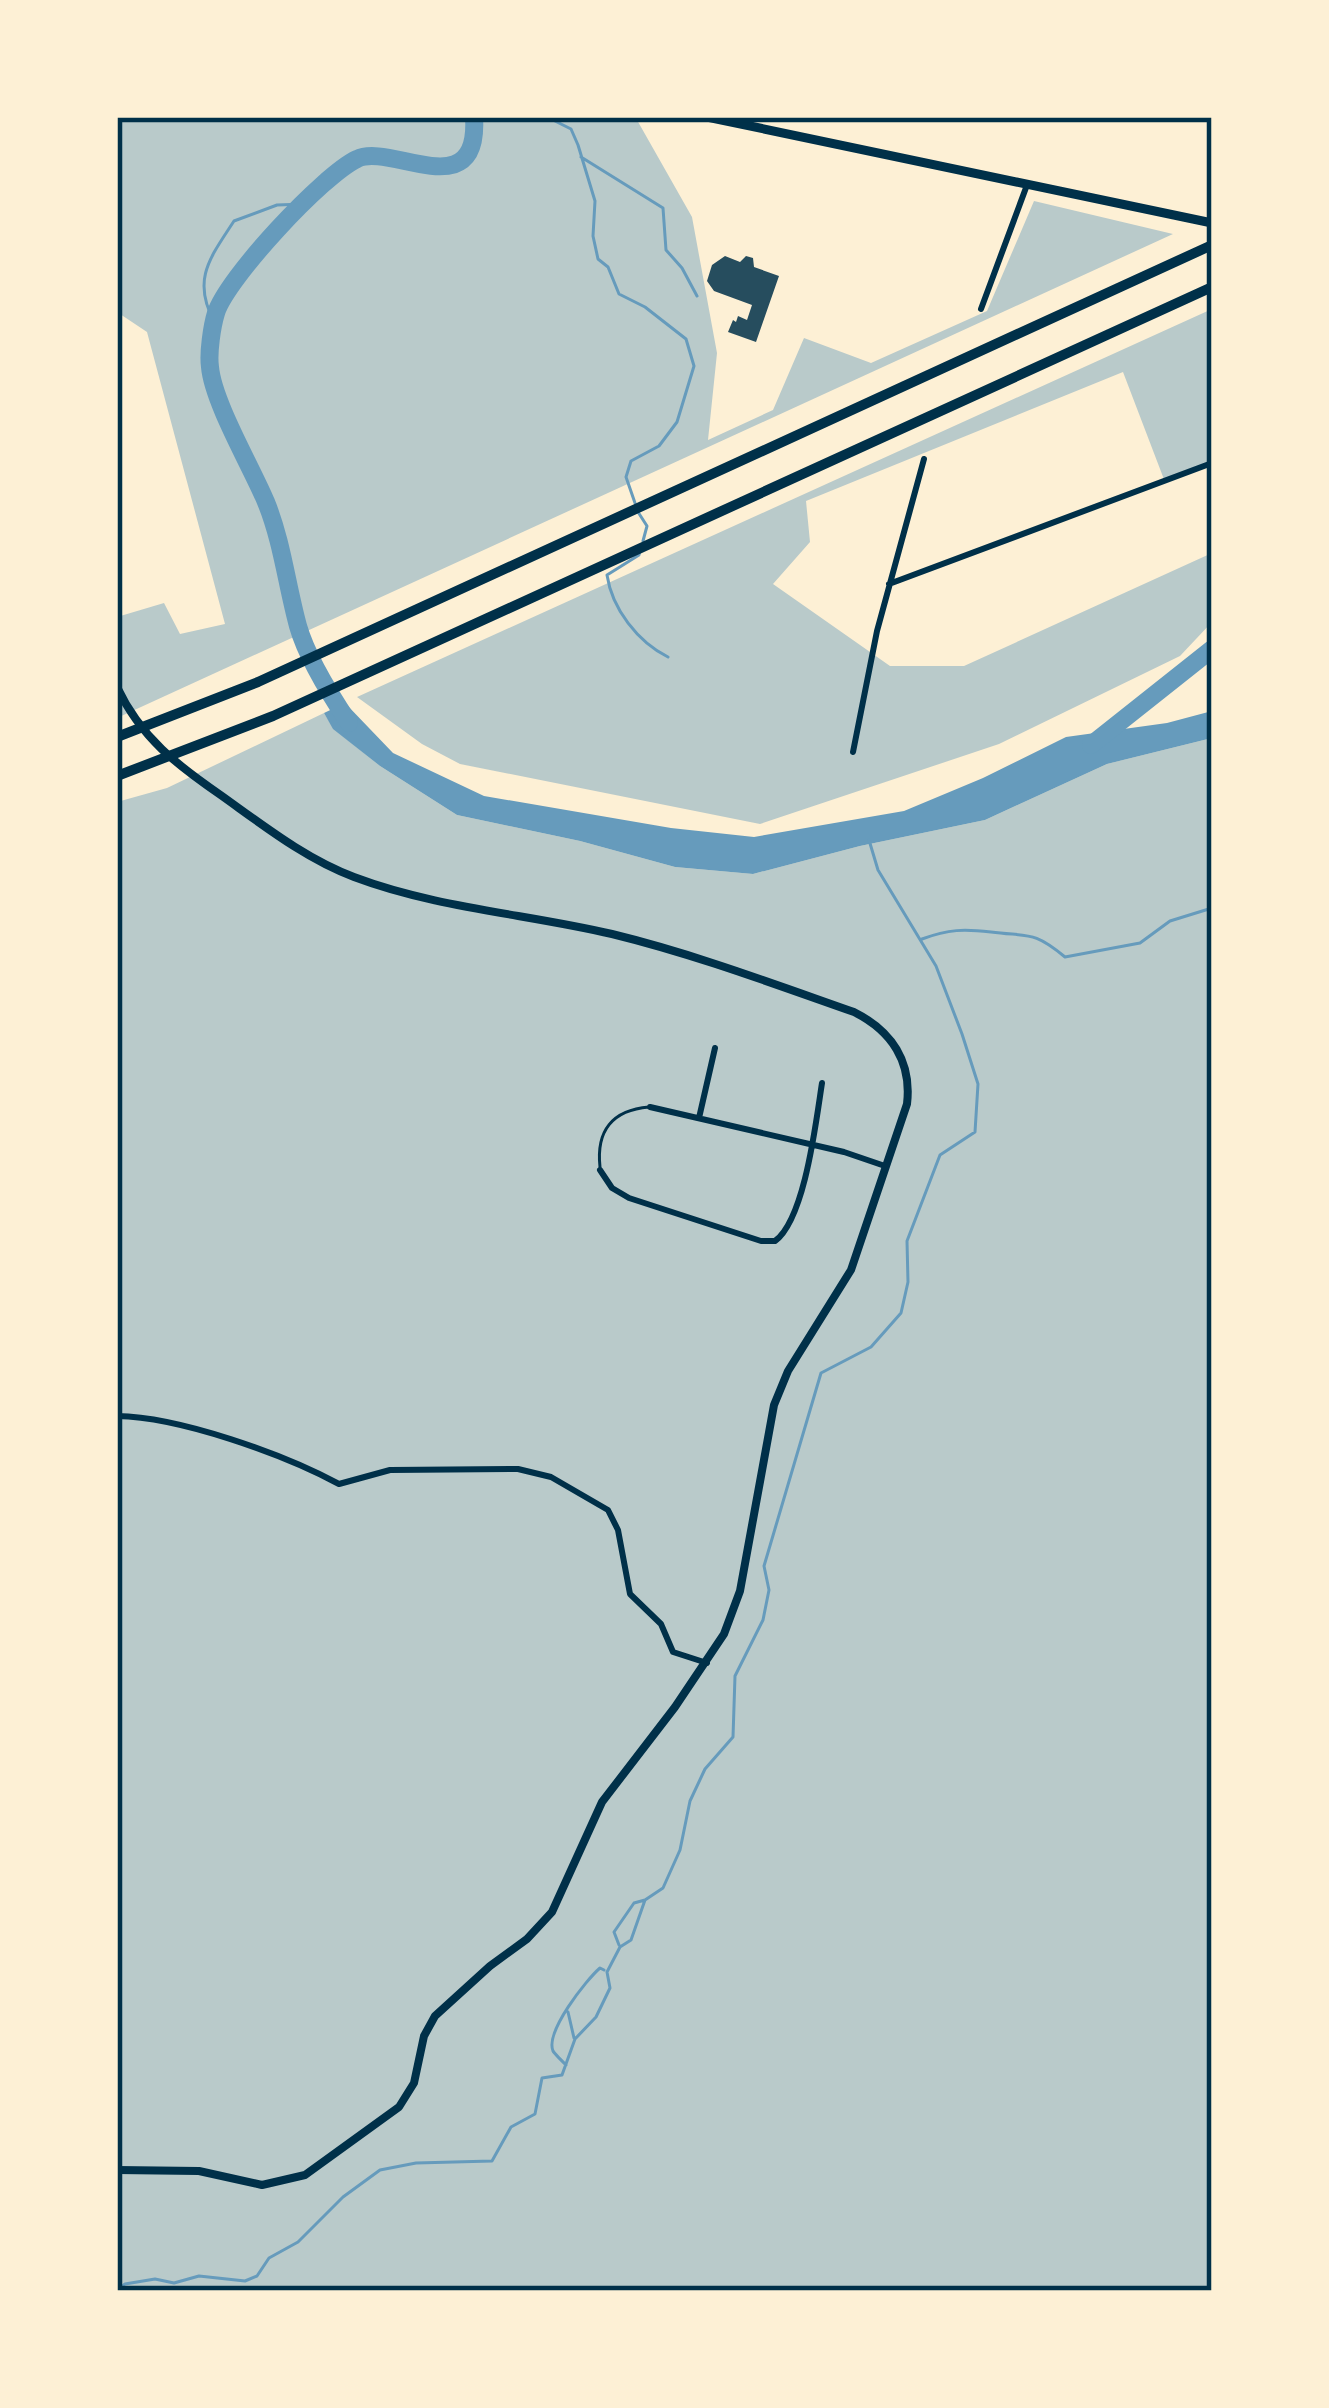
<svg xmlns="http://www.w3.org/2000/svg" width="1329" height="2408" font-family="Manrope,sans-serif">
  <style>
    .green { fill: #b9caca }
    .water { fill: #669bbc }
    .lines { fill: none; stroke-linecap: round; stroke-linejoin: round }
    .stream { stroke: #669bbc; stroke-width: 3 }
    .river { stroke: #669bbc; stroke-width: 18 }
    .building { fill: #264d5e }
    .service { stroke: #003049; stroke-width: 3 }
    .minor { stroke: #003049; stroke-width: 6 }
    .tertiary { stroke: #003049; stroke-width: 8 }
    .primary { stroke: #003049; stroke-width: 9 }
    .motorway { stroke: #003049; stroke-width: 10 }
    .neatline { fill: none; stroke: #003049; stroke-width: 4.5 }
  </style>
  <rect width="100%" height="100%" fill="#fdf0d5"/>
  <path class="green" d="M124,117L637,120L692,217L717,353L708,440L773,410L804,338L871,363L987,311L1034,201L1173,234L117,718V617L164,603L180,634L225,624L147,332L117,312V130Z
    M1212,309V463L1165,482L1123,372L806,501L810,542L773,584L890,666H964L1212,553V622L1180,656L999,744L760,824L460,764L422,744L357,697Z
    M324,713L334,729L380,766L457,815L580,841L675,867L753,874L860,846L985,820L1107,764L1212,738V2291H117V802L167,788Z"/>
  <path class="water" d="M345,703L393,753L484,796L671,828L754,837L904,811L983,778L1066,737L1167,723L1212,711V738L1107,764L985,820L860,846L753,874L675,867L580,841L457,815L380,766L333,729L324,713Z"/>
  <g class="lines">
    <path class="stream" d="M547,117L571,129L578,145L595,201L593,236L598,259L608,267L619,294L645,307L686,339L694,366L677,422L659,446L631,461L626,477L635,503
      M581,157L663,208L666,250L682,268L697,296
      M215,323C191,280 210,258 234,221L277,205L305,204
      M638,512L647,526L643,541
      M640,551L639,555L607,575C612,609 638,642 668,657
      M922,939C949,929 964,929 991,932C1028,937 1033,930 1065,957L1140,943L1170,921L1212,908
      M619,1945L614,1932L634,1903L645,1900
      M568,2012L574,2038
      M566,2065C563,2062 554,2053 553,2051C545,2032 586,1980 600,1968L604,1970
      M117,2290L125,2284L155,2279L174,2283L199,2276L245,2281L257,2276L269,2258L298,2242L343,2197L380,2170L416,2163L492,2161L511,2127L535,2114L542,2078L562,2075L575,2039L596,2017L610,1988L607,1972L620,1947L631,1940L645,1900L663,1888L680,1850L690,1801L705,1769L733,1737L735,1676L763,1620L769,1590L764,1566L821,1373L871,1347L901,1313L908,1282L907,1241L940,1155L975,1132L978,1084L962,1034L936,966L878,870L869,840"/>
    <path class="river" d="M349,723C331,696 307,658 298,626C287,586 282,541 266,502C252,468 213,402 210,367C208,353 212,326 216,313C227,278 323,175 357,159C390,142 480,208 474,117
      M1091,745L1212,649"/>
  </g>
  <path class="building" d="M725,256L740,262L746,256L753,258L754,267L779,276L756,342L728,332L733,320L736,322L738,316L747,320L752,305L714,291L707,281L712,265Z"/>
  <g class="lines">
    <path class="service" d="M600,1167C596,1131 612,1110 649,1107"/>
    <path class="minor" d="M981,309L1027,185
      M889,584L1212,463
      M853,752L877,631L924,459
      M650,1107L844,1152L885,1166
      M699,1118L715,1048
      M600,1170L612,1188L629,1198L761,1241H775C805,1219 816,1121 822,1083
      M117,1416C180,1417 283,1454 339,1484L390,1470L518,1469L551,1477L608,1510L618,1530L630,1594L661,1624L673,1652L707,1663"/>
    <path class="tertiary" d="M117,687C141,738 177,765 222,796C264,826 306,859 354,877C436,908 527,914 612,934C694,954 774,984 854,1012C892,1031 912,1062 907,1104L851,1270L788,1371L774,1405L740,1591L724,1634L675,1707L602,1802L552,1912L527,1939L490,1966L435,2016L424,2036L414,2083L399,2107L305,2175L262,2185L199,2171L117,2170"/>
    <path class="primary" d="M707,117L1212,223"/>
    <path class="motorway" d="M117,737L258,682L1212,245
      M117,776L273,716L1212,287"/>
  </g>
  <rect width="1329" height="2408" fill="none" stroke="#fdf0d5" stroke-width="240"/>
  <rect x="120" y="120" width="1089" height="2168" class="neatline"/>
</svg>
